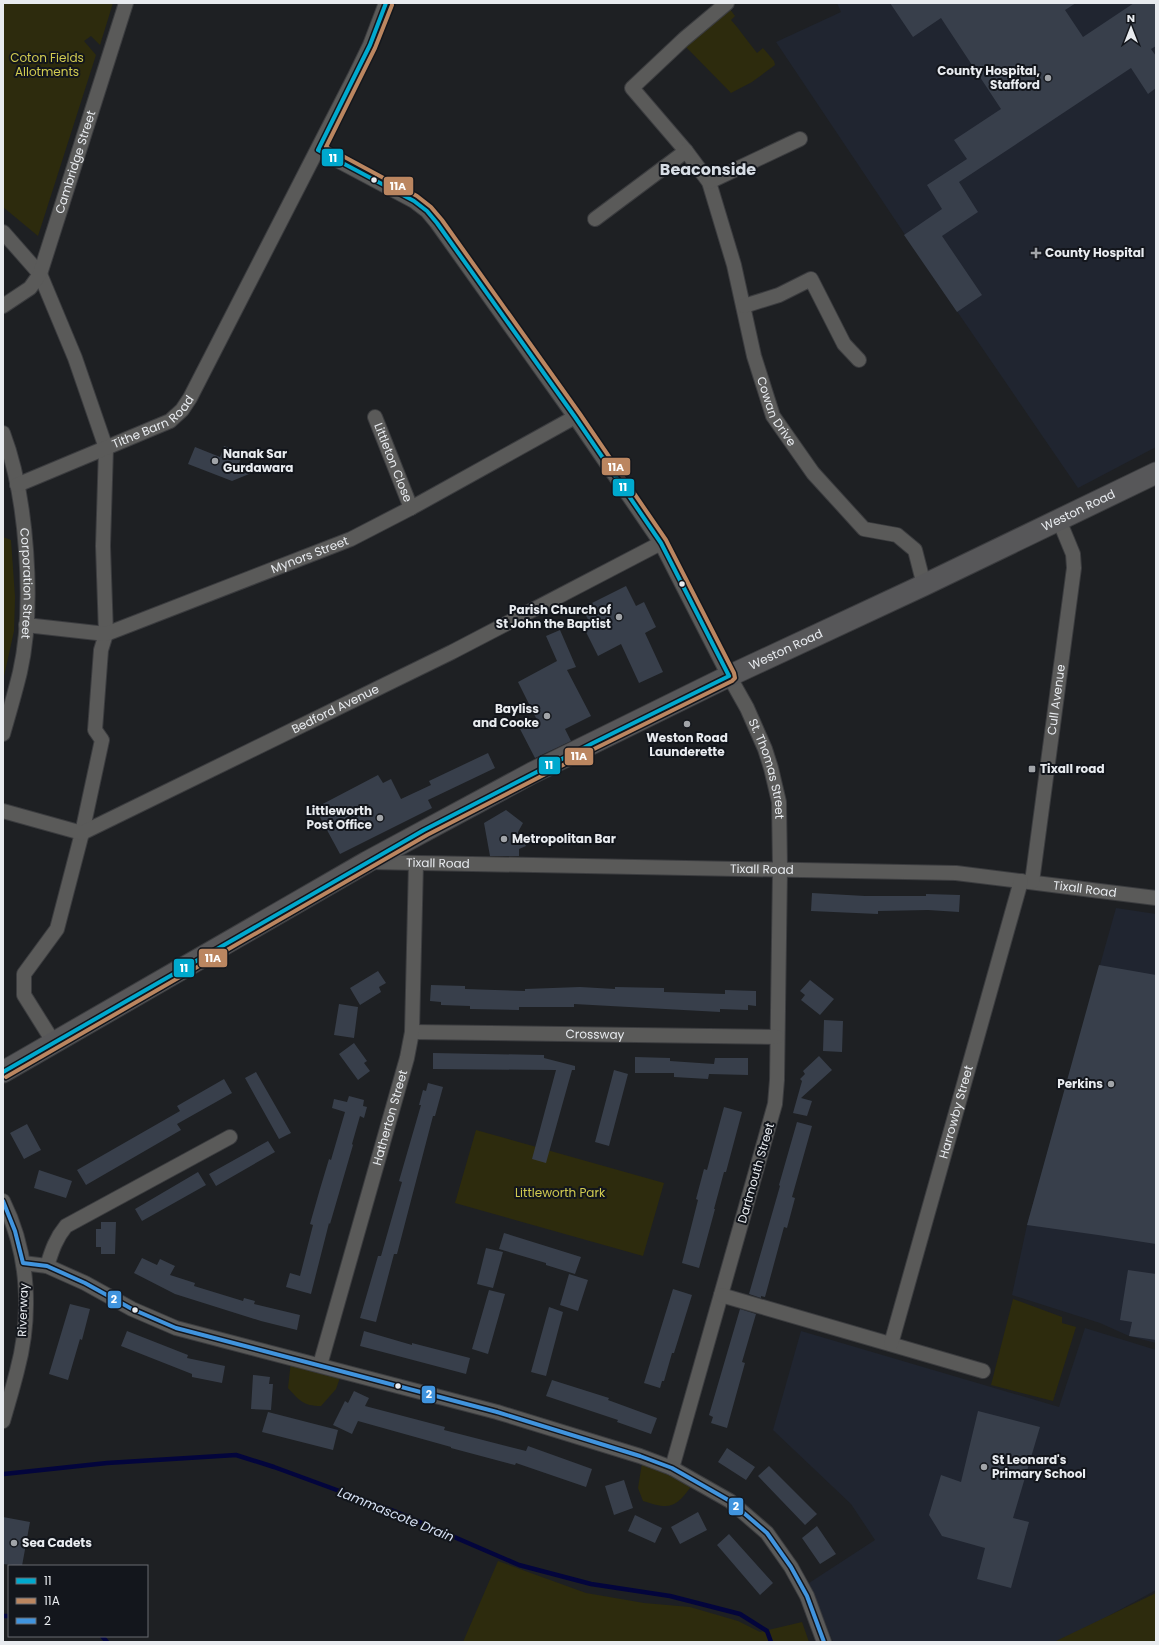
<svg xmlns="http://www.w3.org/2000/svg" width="1159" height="1645" font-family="Poppins,sans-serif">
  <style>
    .built { fill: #202530 }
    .green { fill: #2d2b0d }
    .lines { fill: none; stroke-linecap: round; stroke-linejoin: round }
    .stream { stroke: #03053c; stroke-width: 4.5 }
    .building { fill: #383f4b }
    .minor-casing { stroke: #3b3c3f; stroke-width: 16 }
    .highway-casing { stroke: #3b3c3f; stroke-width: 23 }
    .minor { stroke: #5a5a59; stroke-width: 14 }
    .highway { stroke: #575759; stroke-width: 21 }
    .bus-1-casing { stroke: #13161c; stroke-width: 7 }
    .bus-2-casing { stroke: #13161c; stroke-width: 7 }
    .bus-3-casing { stroke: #13161c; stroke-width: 7 }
    .bus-1 { stroke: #00a9ce; stroke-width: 4 }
    .bus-2 { stroke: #bb8660; stroke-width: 4 }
    .bus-3 { stroke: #4094de; stroke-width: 4 }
    .poi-dot { fill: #a1a4a8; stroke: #13161c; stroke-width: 1.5 }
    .bus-dot { fill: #e8ebef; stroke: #13161c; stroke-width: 1.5 }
    .labels { text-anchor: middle; stroke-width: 4; stroke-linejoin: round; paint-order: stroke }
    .park-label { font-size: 12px; fill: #d1cb50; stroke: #13161c }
    .poi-label { font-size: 12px; font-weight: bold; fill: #e8ebef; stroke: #13161c; text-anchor: start }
    .street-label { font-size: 12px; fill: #e8ebef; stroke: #13161c }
    .water-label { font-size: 13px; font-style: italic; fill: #d6e1f4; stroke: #13161c }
    .district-label { font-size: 16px; font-weight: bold; fill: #d7dde5; stroke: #13161c }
    .line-badge { stroke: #13161c; stroke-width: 1.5 }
    .badge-label { font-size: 11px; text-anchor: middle; font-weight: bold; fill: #fff }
  </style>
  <rect width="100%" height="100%" fill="#1e2023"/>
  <path class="built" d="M837,3H1156V447L1078,488L924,263L776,42L841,12Z
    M1116,908L1156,914V1343L1129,1336L1100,1323L1012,1295L1027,1225Z
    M1085,1328L1156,1350V1590L1061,1642H833L809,1583L875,1540L851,1504L773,1430L801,1331L1059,1407Z"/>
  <path class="green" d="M3,3H113L100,45L91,36L84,41L96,55L38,236L3,207Z
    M729,8L735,16L731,20C740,30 748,42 757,53L763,48L774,61L775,65L752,82L731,93L686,47L717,18Z
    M3,537L11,540L15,597L14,631L3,681Z
    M476,1130L664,1183L643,1256L455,1203Z
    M1013,1299L1062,1317V1323L1076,1327L1053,1401L991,1385Z
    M291,1361L341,1375L336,1389L321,1406C303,1406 299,1400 288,1388Z
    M642,1463L692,1485C676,1508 670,1510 643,1501L638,1488Z
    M498,1561L586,1593L644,1603L690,1607L738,1621L760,1632L802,1622L809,1642H463Z
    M1156,1593V1642H1054L1056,1641Z"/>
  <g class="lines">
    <path class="stream" d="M4,1474L107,1463L236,1455L274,1467L394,1511L519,1565L591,1584L670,1596L740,1614L767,1631L771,1642
      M3,1616H9
      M102,1636L107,1642"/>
  </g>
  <path class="building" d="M890,3H1076L1065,10L1083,37L1134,3H1156V46L1151,49L1156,56V88L1148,94L1131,68L959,182L978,212L942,236L982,295L957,312L904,235L942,209L927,185L967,159L954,140L1001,109L941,18L913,37Z
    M224,446L243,453L238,466L254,472L232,481L188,464L195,447L220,457Z
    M626,586L636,606L644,602L656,627L645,633L663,672L639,683L621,644L598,656L585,630L592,627L582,608Z
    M560,630L576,667L567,670L591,716L565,729L571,741L535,758L520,729L537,720L518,682L557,661L546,636Z
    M488,753L495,768L428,800L432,808L340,854L315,808L378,775L383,783L391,779L401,799L431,785L429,781Z
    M506,810L523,823L518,832L526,846L519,849V856H490L484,823Z
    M812,893L865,896H926V894L960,895L959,912L928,910L878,911V914L811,911Z
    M1099,965L1156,975V1244L1098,1235L1027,1225Z
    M378,971L386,983L379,987L381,992L360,1005L350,988Z
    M810,980L834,999L820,1015L801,1000L805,995L800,991Z
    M431,985L465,986V989L525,991V989L580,987L615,989V987L664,988V992L725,994V990L756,991V1006L748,1005V1010L720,1009V1012L574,1004V1007H519V1010L470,1009V1006L441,1005V1002L430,1001Z
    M339,1004L358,1007L354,1038L334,1035Z
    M824,1020L843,1021L842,1052L823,1051Z
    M354,1043L367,1061L364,1063L370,1071L358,1080L339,1054Z
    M433,1053L544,1055V1058L575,1066V1070H572L546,1163L532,1159L556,1070L433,1069Z
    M819,1056L832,1070L801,1098L812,1101L807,1116L793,1113L802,1081L800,1079L805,1074L803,1071Z
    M635,1057L670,1058V1061L714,1064L715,1058H748V1075L709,1074L708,1079L674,1077V1073H635Z
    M614,1070L628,1074L609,1146L595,1142Z
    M256,1072L291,1133L279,1139L245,1078Z
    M224,1079L232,1093L177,1124L181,1130L86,1185L77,1170L180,1111L177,1106Z
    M428,1083L443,1087L435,1116H433L397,1254H394L376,1322L360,1318L378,1256H381L402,1182L399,1181L421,1105H419L423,1090L426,1091Z
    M349,1096L364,1100L363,1106L367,1107L364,1118L360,1116L352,1144L353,1145L330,1224L329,1223L311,1294L286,1287L290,1273L300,1276L313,1225L310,1224L320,1189L329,1159L331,1160L345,1112L332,1108L334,1099L347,1102Z
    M724,1107L742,1112L726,1172H724L714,1209H715L699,1268L682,1263L698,1200L696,1199L704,1169L707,1170Z
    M797,1122L812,1126L792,1197L795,1198L787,1228L784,1227L765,1297L761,1296V1298L749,1294L780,1186L779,1185Z
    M27,1124L41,1150L24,1159L10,1133Z
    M268,1141L275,1152L216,1186L209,1174Z
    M39,1170L72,1181L66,1198L34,1188Z
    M198,1172L206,1185L142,1221L135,1209Z
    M101,1222H116L115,1254H101V1247H96V1229H101Z
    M504,1233L581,1257L575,1274L546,1265V1263L499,1249Z
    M486,1248L503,1252L493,1288L477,1284Z
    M142,1258L157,1265L160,1259L175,1266L170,1275L195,1283L194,1286L243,1301L244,1298L255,1301L254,1304L300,1315L297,1330L261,1321L175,1294L134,1273Z
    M1128,1270L1156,1274V1340L1129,1336L1132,1322L1120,1320Z
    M569,1274L588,1280L578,1311L560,1305Z
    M673,1289L692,1295L674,1353H672L664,1381H662L660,1388L644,1383Z
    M489,1290L505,1294L488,1354L472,1349Z
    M70,1304L90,1309L82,1340L80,1339L68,1380L49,1374Z
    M549,1307L563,1312L546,1376L531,1372Z
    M740,1309L756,1314L742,1362L745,1363L727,1428L711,1423L713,1417L709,1415Z
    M127,1331L188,1355L187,1358L225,1366L222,1383L192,1377V1374L121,1346Z
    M364,1331L412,1345V1343L470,1358L466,1374L360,1346Z
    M253,1375L270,1377L269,1384H273L271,1410L251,1409Z
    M552,1380L609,1398L608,1400L657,1418L651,1434L617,1422L618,1420L546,1396Z
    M354,1391L369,1398L365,1406L445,1427L444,1430L526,1451L528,1446L592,1469L586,1487L516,1463L515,1465L451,1448V1447L358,1421L352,1434L333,1425L345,1401L348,1403Z
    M978,1411L1040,1427L1013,1518L1029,1522L1011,1588L977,1579L985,1548L942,1536L929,1515L941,1475L961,1482Z
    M268,1412L338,1430L333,1450L262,1432Z
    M727,1448L755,1467L746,1480L718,1462Z
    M769,1466L817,1514L805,1525L758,1476Z
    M624,1480L633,1508L614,1515L605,1486Z
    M698,1512L707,1530L680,1544L671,1527Z
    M635,1515L662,1528L655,1543L628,1531Z
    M3,1517L30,1522L22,1566L3,1564Z
    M817,1526L836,1554L820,1564L802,1538Z
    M729,1534L773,1583L760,1595L717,1545Z"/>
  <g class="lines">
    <g class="minor-casing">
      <g id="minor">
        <path id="s1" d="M727,3L684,39L632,88L686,151L709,182L734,265L754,356L773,416L813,473L864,529L897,535L915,550L924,585"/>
        <path id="s2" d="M318,150L414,201L427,211L437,223L575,417L661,543L729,676L747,708L765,749L771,768L779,802L780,869L777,1080L775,1104L672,1468"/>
        <path d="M709,182L800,139"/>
        <path d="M595,219L686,151"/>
        <path d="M3,232L40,274L75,358L106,448L103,546L106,634L101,650L95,730L102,740L82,833L57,929L24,974V995L54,1043"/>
        <path id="s3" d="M3,306L30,288L40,274L126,3"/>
        <path d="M744,306L779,295L811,279L844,344L859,360"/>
        <path id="s4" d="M375,417L411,508"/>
        <path id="s5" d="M3,433C27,496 35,606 20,672C15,693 9,713 3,734"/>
        <path id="s6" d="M17,485L170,421L182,410L190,398L354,78L370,45L386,3"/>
        <path id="s7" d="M26,625L106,634L351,539L411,508L575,417"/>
        <path id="s8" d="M3,811L82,833L452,652L661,543"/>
        <path id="s9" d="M369,862L956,873L1156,898"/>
        <path id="s10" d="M1032,882L1074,568L1073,554L1059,520"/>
        <path id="s11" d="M412,1032L777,1037"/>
        <path d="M3,1201C29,1253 32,1315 17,1371C13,1387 8,1404 3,1421"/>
        <path d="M23,1263L47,1266L85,1283L132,1309L176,1328L497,1412L640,1456L672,1468L730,1501L767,1533L791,1567L807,1596L824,1642"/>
        <path d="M47,1266C52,1250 56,1238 66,1226L230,1137"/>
        <path d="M721,1295L983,1371"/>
        <path id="s12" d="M891,1344L1021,881"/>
        <path id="s13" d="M320,1365L407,1058L412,1032L416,863"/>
      </g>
    </g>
    <g class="highway-casing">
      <g id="highway">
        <path id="s14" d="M3,1072L367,862L532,773L729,676L924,585L1156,473"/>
      </g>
    </g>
    <use href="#minor" class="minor"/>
    <use href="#highway" class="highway"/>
    <g class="bus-1-casing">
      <path id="bus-1" d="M3,1072L424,830L593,743L729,676L661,543L575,417L437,223L427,211L414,201L318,150L370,45L386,3"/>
    </g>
    <g class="bus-2-casing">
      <path id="bus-2" d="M6,1077L427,835L596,748L732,681L735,678L734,673L666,540L580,414L442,220L431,207L417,196L326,147L375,48L392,5"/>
    </g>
    <g class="bus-3-casing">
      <path id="bus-3" d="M3,1201L15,1231L23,1263L47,1266L85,1283L132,1309L176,1328L497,1412L640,1456L672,1468L730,1501L767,1533L791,1567L807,1596L824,1642"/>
    </g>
    <use href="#bus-1" class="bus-1"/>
    <use href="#bus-2" class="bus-2"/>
    <use href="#bus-3" class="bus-3"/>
  </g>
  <g class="poi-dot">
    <circle cx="1048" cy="78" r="4"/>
    <path d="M1034 247h4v4h4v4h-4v4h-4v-4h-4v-4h4z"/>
    <circle cx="215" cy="461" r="4"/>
    <circle cx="619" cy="617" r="4"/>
    <circle cx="547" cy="716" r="4"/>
    <circle cx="687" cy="724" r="4"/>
    <rect x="1028" y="765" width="8" height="8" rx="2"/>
    <circle cx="380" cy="818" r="4"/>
    <circle cx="504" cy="839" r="4"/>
    <circle cx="1111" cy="1084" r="4"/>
    <circle cx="984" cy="1467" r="4"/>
    <circle cx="14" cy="1543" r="4"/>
  </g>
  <g class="bus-dot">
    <circle cx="374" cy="180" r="3.5"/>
    <circle cx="682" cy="584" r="3.5"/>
    <circle cx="135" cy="1310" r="3.5"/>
    <circle cx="398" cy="1386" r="3.5"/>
  </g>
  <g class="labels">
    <g class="park-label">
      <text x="47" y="62">Coton Fields<tspan x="47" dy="14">Allotments</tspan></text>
      <text x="560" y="1197">Littleworth Park</text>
    </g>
    <g class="poi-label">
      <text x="1040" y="75" text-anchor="end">County Hospital,<tspan x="1040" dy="14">Stafford</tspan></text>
      <text x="1045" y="257">County Hospital</text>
      <text x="223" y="458">Nanak Sar<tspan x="223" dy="14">Gurdawara</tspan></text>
      <text x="611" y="614" text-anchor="end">Parish Church of<tspan x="611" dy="14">St John the Baptist</tspan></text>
      <text x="539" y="713" text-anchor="end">Bayliss<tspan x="539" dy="14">and Cooke</tspan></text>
      <text x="687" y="742" text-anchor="middle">Weston Road<tspan x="687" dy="14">Launderette</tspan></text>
      <text x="1040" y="773">Tixall road</text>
      <text x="372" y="815" text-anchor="end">Littleworth<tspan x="372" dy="14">Post Office</tspan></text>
      <text x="512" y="843">Metropolitan Bar</text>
      <text x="1103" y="1088" text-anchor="end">Perkins</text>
      <text x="992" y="1464">St Leonard's<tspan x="992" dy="14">Primary School</tspan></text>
      <text x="22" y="1547">Sea Cadets</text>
    </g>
    <g class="street-label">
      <text dy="4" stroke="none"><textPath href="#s3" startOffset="167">Cambridge Street</textPath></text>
      <text dy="4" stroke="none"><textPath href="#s1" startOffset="489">Cowan Drive</textPath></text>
      <text dy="4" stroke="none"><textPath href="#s6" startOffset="151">Tithe Barn Road</textPath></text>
      <text dy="4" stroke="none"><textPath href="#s4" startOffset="49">Littleton Close</textPath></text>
      <text dy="4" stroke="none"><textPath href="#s14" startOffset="1214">Weston Road</textPath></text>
      <text dy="4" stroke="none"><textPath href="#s7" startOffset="299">Mynors Street</textPath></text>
      <text dy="4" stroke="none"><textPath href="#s5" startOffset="153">Corporation Street</textPath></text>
      <text dy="4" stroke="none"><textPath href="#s14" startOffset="890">Weston Road</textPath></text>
      <text dy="4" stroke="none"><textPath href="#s10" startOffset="184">Cull Avenue</textPath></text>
      <text dy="4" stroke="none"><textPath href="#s8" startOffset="364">Bedford Avenue</textPath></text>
      <text dy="4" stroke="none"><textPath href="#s2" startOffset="782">St. Thomas Street</textPath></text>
      <text dy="4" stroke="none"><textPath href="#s9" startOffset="69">Tixall Road</textPath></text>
      <text dy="4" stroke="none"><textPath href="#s9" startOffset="393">Tixall Road</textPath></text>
      <text dy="4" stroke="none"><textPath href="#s9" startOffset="717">Tixall Road</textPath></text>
      <text dy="4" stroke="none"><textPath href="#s11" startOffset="183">Crossway</textPath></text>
      <text dy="4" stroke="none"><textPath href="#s12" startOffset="241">Harrowby Street</textPath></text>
      <text dy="4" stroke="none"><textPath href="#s13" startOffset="257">Hatherton Street</textPath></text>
      <text transform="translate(756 1173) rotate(-74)" y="4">Dartmouth Street</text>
      <text transform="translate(23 1310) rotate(-88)" y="4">Riverway</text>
    </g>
    <g class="water-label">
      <text transform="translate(396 1514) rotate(22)" y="5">Lammascote Drain</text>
    </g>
    <g class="district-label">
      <text x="708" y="175">Beaconside</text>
    </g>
  </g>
  <g class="line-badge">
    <rect x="321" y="148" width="23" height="19" rx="4" fill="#00a9ce"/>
    <rect x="383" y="176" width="31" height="20" rx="4" fill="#bb8660"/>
    <rect x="601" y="457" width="30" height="19" rx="4" fill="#bb8660"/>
    <rect x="612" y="478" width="23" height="19" rx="4" fill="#00a9ce"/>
    <rect x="564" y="747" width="30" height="19" rx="4" fill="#bb8660"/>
    <rect x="538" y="756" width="23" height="19" rx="4" fill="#00a9ce"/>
    <rect x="198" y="948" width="30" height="20" rx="4" fill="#bb8660"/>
    <rect x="173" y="958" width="22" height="20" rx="4" fill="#00a9ce"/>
    <rect x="107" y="1290" width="15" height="19" rx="4" fill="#4094de"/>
    <rect x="421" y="1385" width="15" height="19" rx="4" fill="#4094de"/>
    <rect x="728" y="1497" width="16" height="19" rx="4" fill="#4094de"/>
  </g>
  <g class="badge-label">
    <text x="333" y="162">11</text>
    <text x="398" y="190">11A</text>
    <text x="616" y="471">11A</text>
    <text x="623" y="491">11</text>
    <text x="579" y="760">11A</text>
    <text x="549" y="769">11</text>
    <text x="213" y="962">11A</text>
    <text x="184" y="972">11</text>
    <text x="114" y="1303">2</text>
    <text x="429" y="1398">2</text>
    <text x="736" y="1510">2</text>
  </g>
  <rect width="1159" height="1645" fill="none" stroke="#e8ebef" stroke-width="8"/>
  <rect x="8" y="1565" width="140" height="72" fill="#13161c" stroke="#686b70"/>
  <rect x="16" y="1578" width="20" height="6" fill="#00a9ce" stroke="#686b70"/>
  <text x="44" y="1585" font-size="12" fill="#e8ebef">11</text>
  <rect x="16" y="1598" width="20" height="6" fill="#bb8660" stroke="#686b70"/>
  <text x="44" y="1605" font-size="12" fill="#e8ebef">11A</text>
  <rect x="16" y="1618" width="20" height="6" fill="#4094de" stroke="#686b70"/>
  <text x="44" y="1625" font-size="12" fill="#e8ebef">2</text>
  <g transform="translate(1131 28)" stroke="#13161c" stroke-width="3" paint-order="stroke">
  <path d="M0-3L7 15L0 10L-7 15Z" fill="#e8ebef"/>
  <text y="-6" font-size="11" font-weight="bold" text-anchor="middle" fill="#e8ebef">N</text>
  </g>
</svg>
